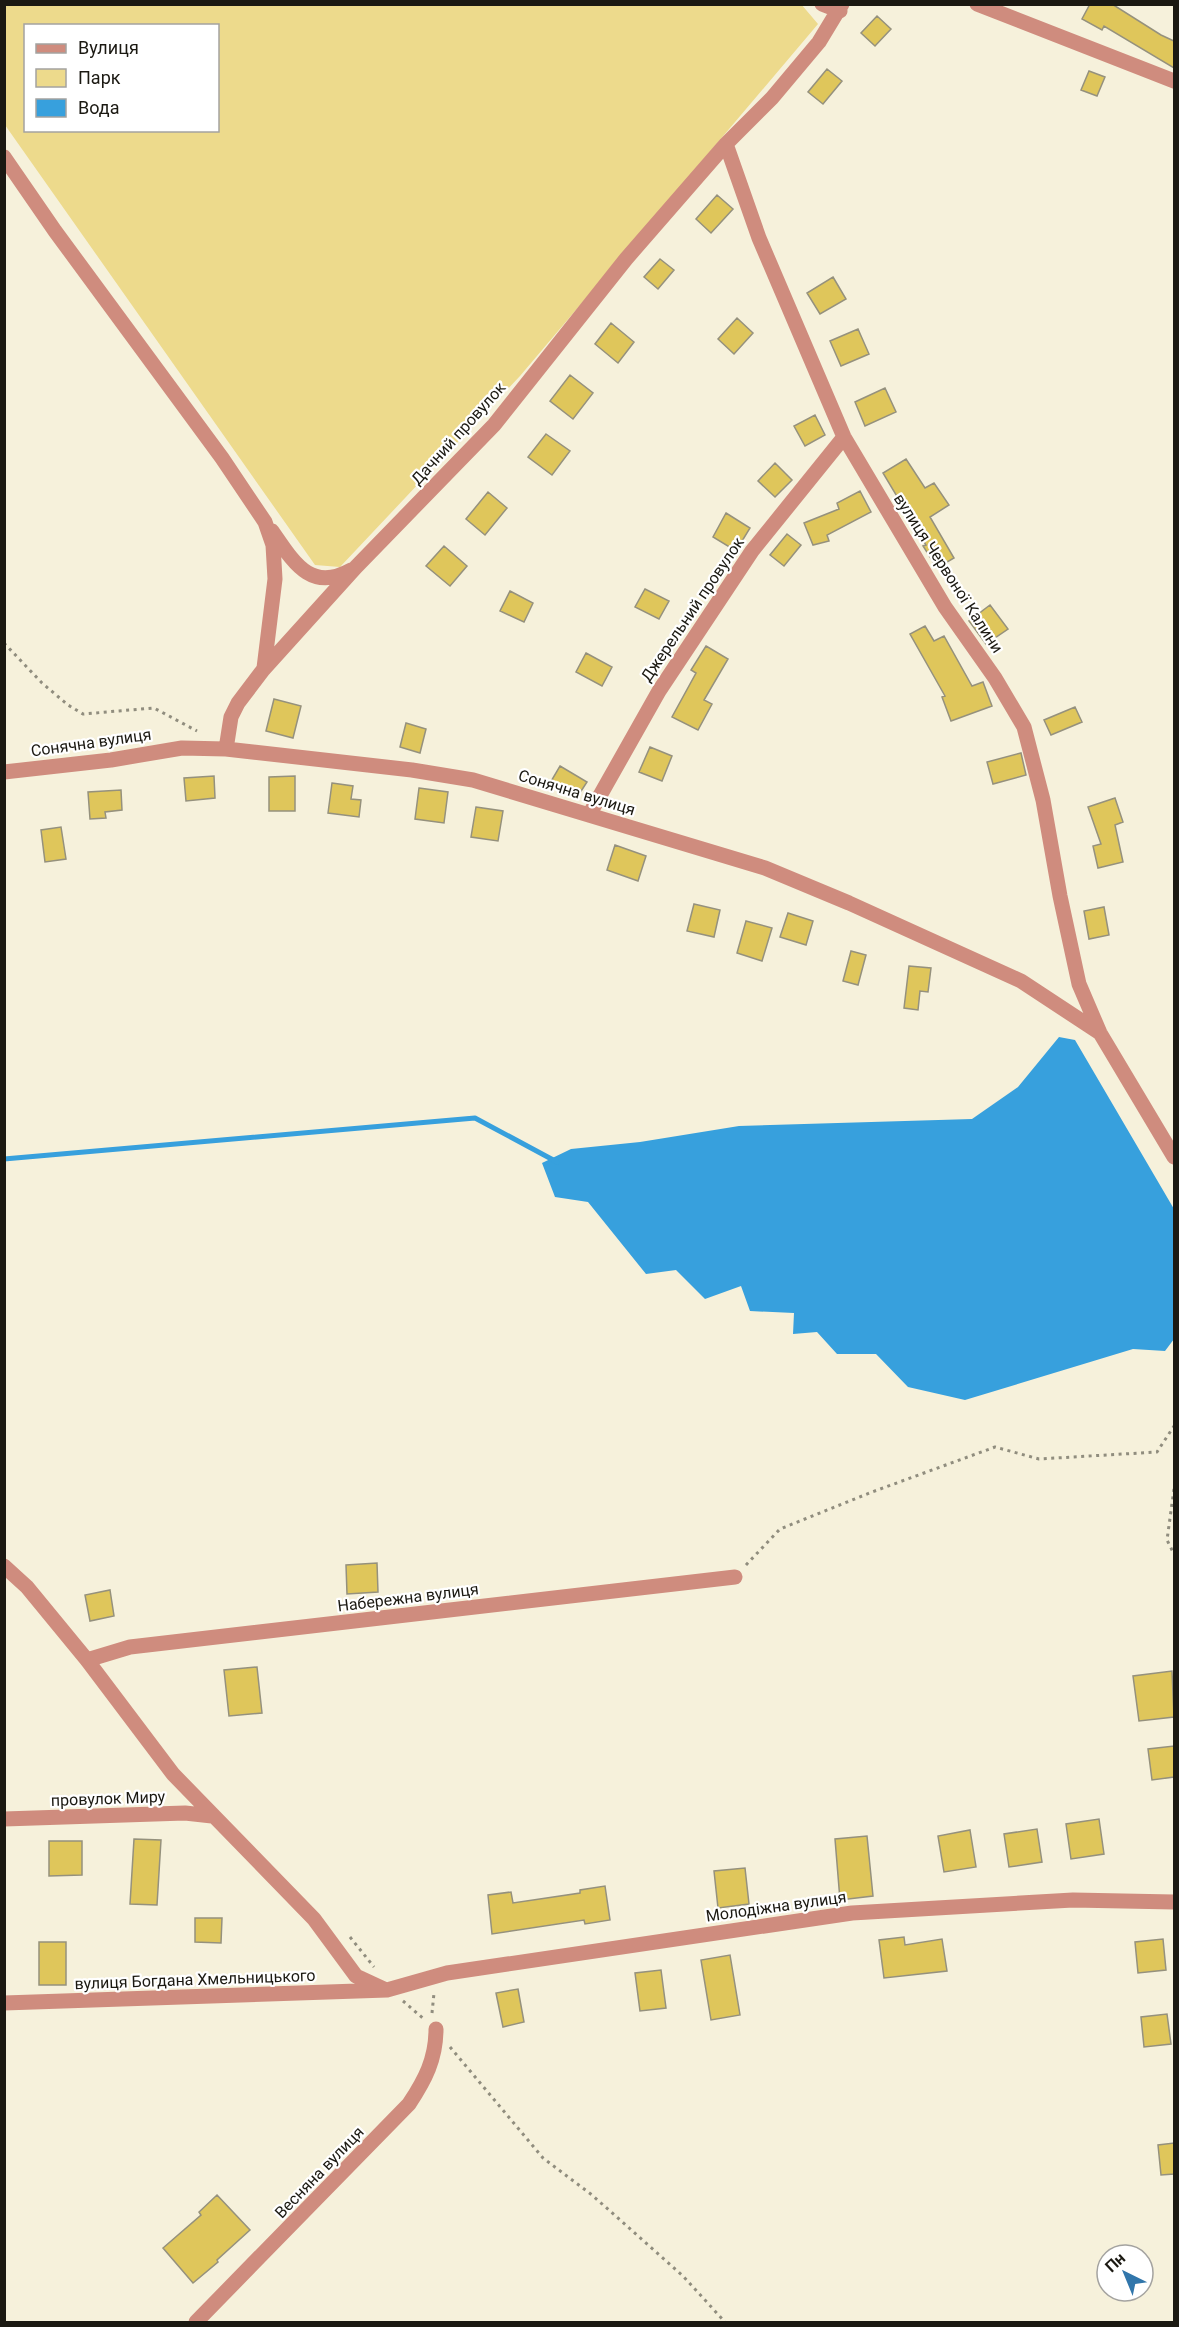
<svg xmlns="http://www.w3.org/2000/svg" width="1179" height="2327" font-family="Roboto,sans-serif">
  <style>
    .green { fill: #edda8c; fill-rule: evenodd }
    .water { fill: #37a0dd }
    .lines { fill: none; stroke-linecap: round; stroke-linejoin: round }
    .stream { stroke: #37a0dd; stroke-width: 5 }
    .building { fill: #dfc65b; stroke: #95917d; stroke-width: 1.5 }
    .path { stroke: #908d7e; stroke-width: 3; stroke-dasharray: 3 4.5; stroke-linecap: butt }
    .minor { stroke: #cf8c7e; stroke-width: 15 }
    .labels { text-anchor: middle; stroke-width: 4.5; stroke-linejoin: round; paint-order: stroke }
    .street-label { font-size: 16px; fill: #1b1912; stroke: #fff }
  </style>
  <rect width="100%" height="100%" fill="#f6f1db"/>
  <path class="green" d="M801,4L818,24L520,376L340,567L315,565L5,125L4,5ZM26,26H218V130H26Z"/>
  <path class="water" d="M1059,1037L1075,1040L1174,1209V1339L1165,1351L1133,1349L965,1400L908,1387L876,1354H837L817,1332L793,1334L794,1313L750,1311L741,1286L705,1299L676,1270L646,1274L588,1202L555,1197L542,1163L571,1149L640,1142L739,1126L972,1119L1018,1087Z"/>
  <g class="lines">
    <path class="stream" d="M4,1159L475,1118L557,1162"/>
  </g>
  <path class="building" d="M1090,4H1112L1161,35L1174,41V68L1104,26L1102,30L1082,19Z
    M877,16L891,29L875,46L861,33Z
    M827,69L842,81L823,104L808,92Z
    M1089,71L1105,77L1097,96L1081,90Z
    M717,195L733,209L711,233L696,219Z
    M660,259L674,270L658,289L644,277Z
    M833,277L846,299L820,314L807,293Z
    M737,318L753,333L734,354L718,339Z
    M611,323L634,342L618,363L595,344Z
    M858,329L869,354L841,366L830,341Z
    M570,375L593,393L573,419L550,401Z
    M885,388L896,412L865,426L855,402Z
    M815,415L825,435L805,446L794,426Z
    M546,434L570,451L552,475L528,457Z
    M906,459L925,488L934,483L949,505L930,517L954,558L937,568L923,546L926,545L883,473Z
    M775,463L792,480L775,497L758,481Z
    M860,491L871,512L827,535L829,541L813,545L804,523L839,509L837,503Z
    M488,492L507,508L485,535L466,519Z
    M726,513L750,528L736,551L713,537Z
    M787,534L801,545L784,566L770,555Z
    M444,546L467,566L450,586L426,566Z
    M645,589L669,601L659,619L635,607Z
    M510,591L533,603L524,622L500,611Z
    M990,605L1008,629L986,644L969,621Z
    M925,626L934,641L944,636L972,686L983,682L992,706L951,721L942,697L945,696L910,634Z
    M706,646L728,659L704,700L712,704L698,730L672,717L696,673L691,670Z
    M586,653L612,667L602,686L576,672Z
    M274,699L301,706L293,738L266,731Z
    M1075,707L1082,722L1051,735L1044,720Z
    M406,723L426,729L420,753L400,747Z
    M650,747L672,756L662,781L639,772Z
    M1021,753L1026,775L993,784L987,762Z
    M560,766L587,782L576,799L550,783Z
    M214,776L215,798L186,801L184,778Z
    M295,776V811H269V777Z
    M332,783L353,786L351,799L361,800L359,817L328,813Z
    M419,788L448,792L444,823L415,819Z
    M121,790L122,810L105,812L106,818L90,819L88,792Z
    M1115,798L1123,822L1115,825L1123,862L1098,868L1093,846L1101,844L1088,807Z
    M476,807L503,811L498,841L471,837Z
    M61,827L66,859L45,862L41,830Z
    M615,845L646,856L638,881L607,870Z
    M694,904L720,910L714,937L687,931Z
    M1104,907L1109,935L1089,939L1084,911Z
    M788,913L813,921L806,945L780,937Z
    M746,921L772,928L762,961L737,953Z
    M851,951L866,955L858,985L843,981Z
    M909,966L931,968L928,992L920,991L918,1010L904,1008Z
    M377,1563L378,1592L347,1594L346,1565Z
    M110,1590L114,1616L90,1621L85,1595Z
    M257,1667L262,1713L229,1716L224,1670Z
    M1172,1671L1174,1717L1139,1721L1133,1676Z
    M1174,1746V1777L1152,1780L1148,1749Z
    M1099,1819L1104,1854L1071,1859L1066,1824Z
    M1037,1829L1042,1862L1009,1867L1004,1834Z
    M970,1830L976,1867L944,1872L938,1836Z
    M867,1836L873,1896L840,1900L835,1839Z
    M134,1839L161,1840L157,1905L130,1904Z
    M49,1841H82V1875L49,1876Z
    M745,1868L749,1904L718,1908L714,1871Z
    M605,1886L610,1920L585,1924L584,1920L492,1934L488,1895L511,1892L513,1903L580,1893V1890Z
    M195,1918H222L221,1943L195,1942Z
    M904,1937L905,1945L942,1939L947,1971L884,1978L879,1940Z
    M1163,1939L1166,1970L1138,1973L1135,1942Z
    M39,1942H66V1985H39Z
    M730,1955L740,2015L711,2020L701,1960Z
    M661,1970L666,2008L640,2011L635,1973Z
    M518,1989L524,2022L503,2027L496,1993Z
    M1167,2014L1171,2044L1144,2047L1141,2017Z
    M1174,2143V2174L1161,2175L1158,2145Z
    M217,2195L250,2230L217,2260L218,2262L193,2283L163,2248L201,2215L199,2212Z"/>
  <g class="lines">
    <path class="path" d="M4,643L42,683L68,705L83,714L154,708L197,731
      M1174,1489L1167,1540L1174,1554
      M746,1565L780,1529L872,1492L995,1447L1039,1459L1157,1452L1174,1426
      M350,1937L374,1967
      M403,2001L425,2020
      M432,2013L434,1993
      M450,2047L543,2158L592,2195L683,2276L725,2322"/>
    <path class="minor" d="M822,4L840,11
      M977,4L1174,81
      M726,144L759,238L844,437L945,607L995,678L1024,727L1043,800L1060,896L1079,984L1100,1033L1174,1157
      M4,157L55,231L222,458L265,522L273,545L275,579L264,668
      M272,531C293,561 310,593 351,570
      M226,749L231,717L238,703L263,670L356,567L494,425L626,259L726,144L772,98L819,42L842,4
      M4,772L111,760L182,748L226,749L412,770L473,780L765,868L849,903L1021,981L1100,1033
      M589,815L659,691L752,551L844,437
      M4,1566L27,1587L87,1660L173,1774L314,1919L356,1976L384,1989
      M87,1660L130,1647L735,1577
      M4,1819L185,1813L212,1816
      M4,2003L387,1990L447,1973L852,1913L1073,1900L1174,1902
      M196,2322L409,2104C425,2080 436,2059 436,2029"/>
  </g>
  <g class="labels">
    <g class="street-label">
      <text transform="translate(458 433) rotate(-48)" y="6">Дачний провулок</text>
      <text transform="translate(949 573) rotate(57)" y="6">вулиця Червоної Калини</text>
      <text transform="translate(692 609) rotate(-56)" y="6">Джерельний провулок</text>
      <text transform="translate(91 742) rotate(-8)" y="6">Сонячна вулиця</text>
      <text transform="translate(577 792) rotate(17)" y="6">Сонячна вулиця</text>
      <text transform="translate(408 1597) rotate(-7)" y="6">Набережна вулиця</text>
      <text transform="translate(108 1798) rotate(-2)" y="6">провулок Миру</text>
      <text transform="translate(776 1906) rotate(-8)" y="6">Молодіжна вулиця</text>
      <text transform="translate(195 1979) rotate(-2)" y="6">вулиця Богдана Хмельницького</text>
      <text transform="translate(319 2172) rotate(-46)" y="6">Весняна вулиця</text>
    </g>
  </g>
  <rect width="1179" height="2327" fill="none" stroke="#1b1912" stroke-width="12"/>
  <rect x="24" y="24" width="195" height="108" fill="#ffffff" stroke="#a4a3a0" stroke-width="1.5"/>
  <rect x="36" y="44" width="30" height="9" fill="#cf8c7e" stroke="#a4a3a0" stroke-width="1.5"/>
  <text x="78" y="54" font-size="18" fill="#1b1912">Вулиця</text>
  <rect x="36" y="69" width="30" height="18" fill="#edda8c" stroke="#a4a3a0" stroke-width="1.5"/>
  <text x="78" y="84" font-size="18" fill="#1b1912">Парк</text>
  <rect x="36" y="99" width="30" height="18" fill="#37a0dd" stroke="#a4a3a0" stroke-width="1.5"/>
  <text x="78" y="114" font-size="18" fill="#1b1912">Вода</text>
  <g transform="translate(1125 2273) rotate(317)"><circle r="28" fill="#ffffff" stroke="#a4a3a0" stroke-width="1.5"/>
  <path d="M0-4.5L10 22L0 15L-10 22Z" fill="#3176ab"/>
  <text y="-9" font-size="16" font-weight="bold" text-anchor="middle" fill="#1b1912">Пн</text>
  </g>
</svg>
